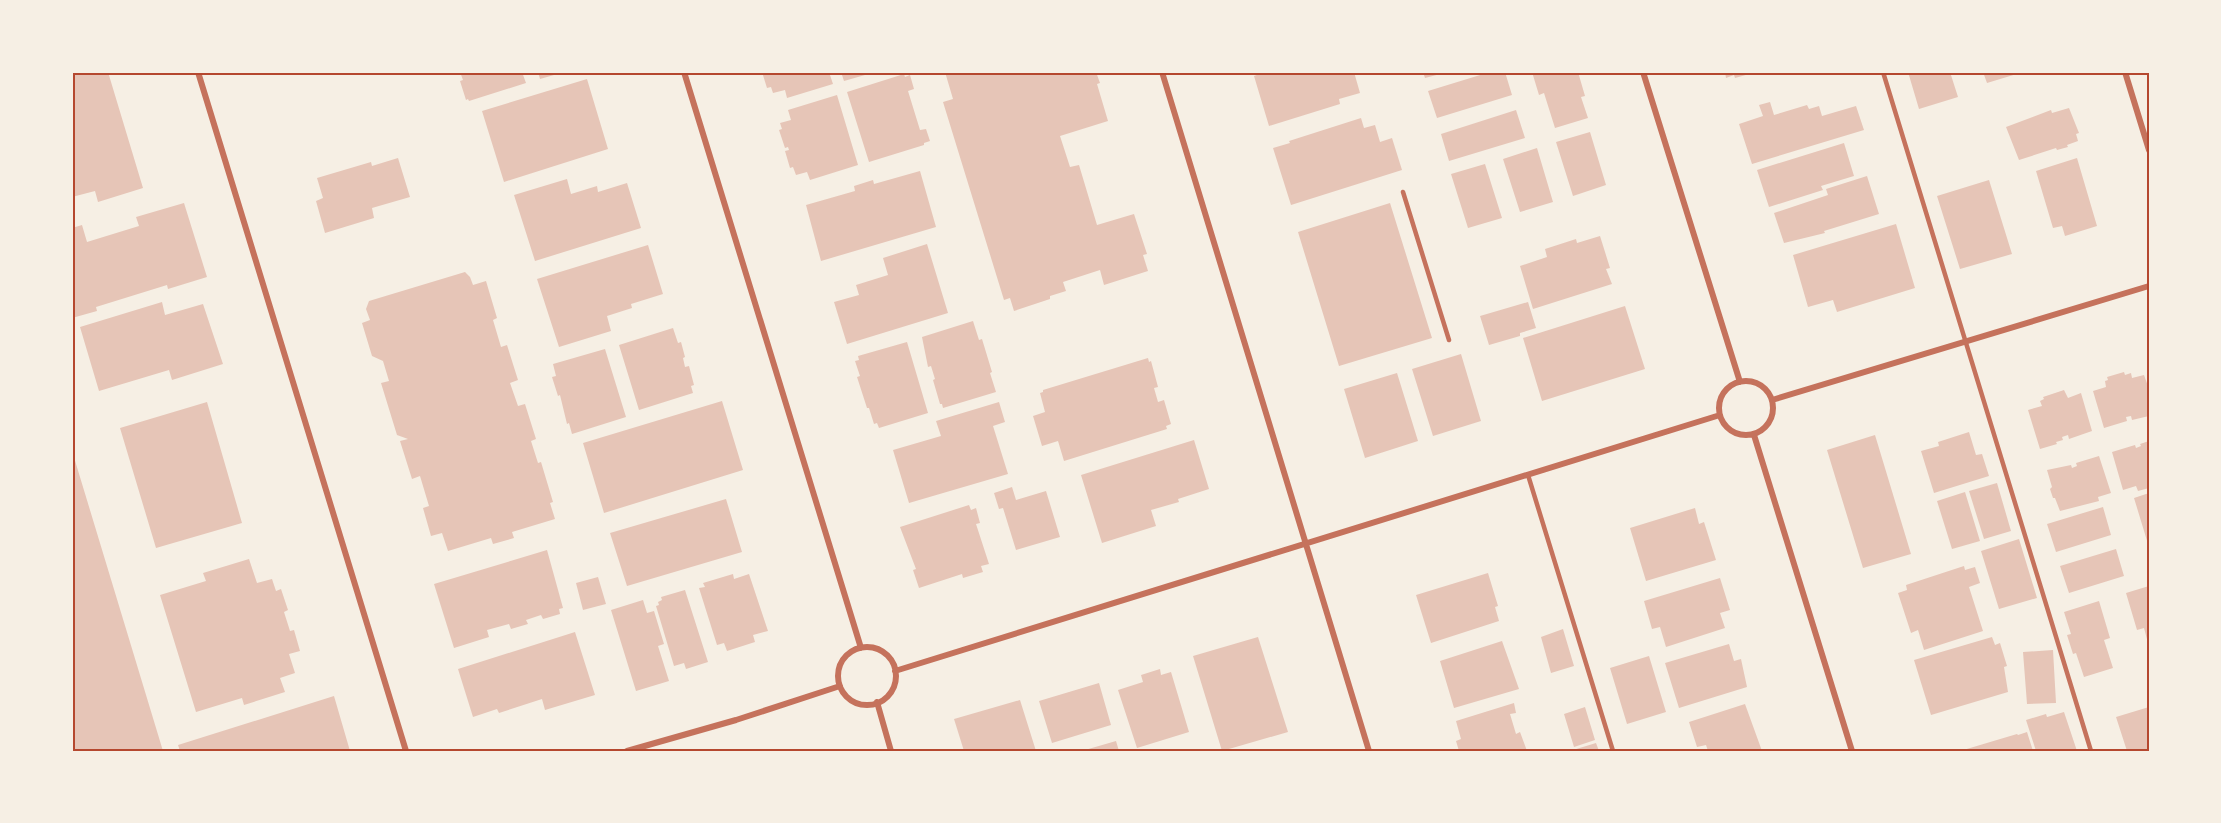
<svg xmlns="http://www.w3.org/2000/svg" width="2221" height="823" font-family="'Open Sans',sans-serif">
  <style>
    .building { fill: #e6c5b7 }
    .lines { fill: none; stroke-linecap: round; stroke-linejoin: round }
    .service { stroke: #c5725c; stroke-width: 4.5 }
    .minor { stroke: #c5725c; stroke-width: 6 }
    .neatline { fill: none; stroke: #b5482f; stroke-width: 2 }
  </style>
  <rect width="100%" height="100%" fill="#f6efe4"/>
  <path class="building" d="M72,72H108L143,188L98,202L95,191L72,197Z
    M460,72H522L526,83L469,101L468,99L466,100L460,81L463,80Z
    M538,72H561V73L540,79Z
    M762,72H829L833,84L787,98L785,90L773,93L771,87L767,88Z
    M841,72H872V73L844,81Z
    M945,72H1096L1100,83L1097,84L1108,121L1060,136L1070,167L1079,165L1097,225L1134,214L1147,254L1143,255L1148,271L1104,285L1100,270L1063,282L1066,291L1050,296V299L1014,311L1010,298L1004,300L943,102L953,99Z
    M1265,72H1354L1360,93L1339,99L1340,104L1269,126L1254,76Z
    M1423,72H1444V73L1425,78Z
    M1490,72H1505L1512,95L1437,118L1428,91Z
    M1532,72H1578L1585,96L1581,97L1588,118L1555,128L1544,93L1539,95Z
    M1725,72H1753V73L1735,78L1734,75L1726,78Z
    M1908,72H1950L1958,97L1919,109Z
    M1983,72H2020V73L1987,83Z
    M904,74L905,77L910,75L914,89L908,91L920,130L926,129L930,141L924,143V145L869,162L847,92Z
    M587,79L608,149L504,182L482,111Z
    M837,95L858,165L810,180L807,172L796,175L793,167L790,168L785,151L789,150L788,147L785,148L779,130L782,129L780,123L791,120L788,110Z
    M1770,102L1774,115L1807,105L1809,109L1819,106L1822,116L1856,106L1864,130L1752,164L1739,124L1763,116L1759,105Z
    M2069,108L2079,133L2076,134L2078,141L2067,145L2068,147L2057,150L2056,148L2019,160L2006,127L2051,110L2052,113Z
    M1516,110L1525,138L1449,161L1441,134Z
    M1361,118L1364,128L1375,125L1380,142L1392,138L1402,170L1291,205L1273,148L1290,143L1289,141Z
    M1590,132L1606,185L1573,196L1556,142Z
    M1844,143L1854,176L1821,186L1823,190L1769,207L1757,170Z
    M1537,148L1553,202L1520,212L1503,159Z
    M398,158L410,197L372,208L374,218L325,233L316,201L323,198L317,178L371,162L372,166Z
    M2077,158L2097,226L2065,236L2062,226L2053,228L2036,171Z
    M1485,164L1502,218L1468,228L1451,174Z
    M920,171L936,227L821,261L806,205L855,191L854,186L873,180L874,184Z
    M1867,176L1879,214L1824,231L1825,233L1784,243L1774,213L1828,195L1826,189Z
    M567,179L571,194L597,186L598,192L627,183L641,228L535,261L514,195Z
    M1989,180L2012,254L1960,269L1937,196Z
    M184,203L207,277L168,289L167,285L96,307L97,311L72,318V228L82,225L87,242L139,226L136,217Z
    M1390,203L1432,338L1339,366L1298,232Z
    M1896,224L1915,288L1837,312L1833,300L1808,307L1793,255Z
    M1600,236L1610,268L1606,269L1612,284L1533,309L1520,266L1547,257L1545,249L1576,239L1577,243Z
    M927,244L948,313L847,344L834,302L859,295L856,285L888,275L883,258Z
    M648,245L663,294L631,304L632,308L607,316L611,331L559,347L537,279Z
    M465,272L470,277L473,285L486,281L497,318L493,320L501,347L507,345L518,380L510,383L518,406L525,404L536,439L531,441L538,463L541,462L553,502L550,503L555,519L512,532L514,538L493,544L491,538L448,551L442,533L431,536L423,508L429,506L420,476L412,479L400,441L408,439L397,435L381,383L389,381L383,361L372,356L362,323L370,320L366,309L369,301Z
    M162,302L165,315L203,304L223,364L172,380L169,370L99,391L80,327Z
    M1528,302L1536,328L1520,333V336L1489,345L1480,316Z
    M1625,306L1645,369L1542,401L1523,338Z
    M973,321L979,340L982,339L992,372L990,373L996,392L943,408L942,404H940L933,380L935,379L931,366L928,367L922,337Z
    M673,328L678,343L681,342L685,357L683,358L685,367L689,366L694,385L691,386L693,393L639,410L619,345Z
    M907,342L928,413L879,428L877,423L874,424L869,408H867L857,377L860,376L855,361L859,360L858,356Z
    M605,349L626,417L572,434L569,423L567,424L560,395L558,396L552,377L556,376L553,364Z
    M1461,354L1481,421L1433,436L1412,369Z
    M1148,358L1149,362L1151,361L1158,387L1154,388L1158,402L1164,400L1171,424L1166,426L1167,429L1064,461L1058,441L1042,446L1033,416L1045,412L1040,393L1043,392V390Z
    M2124,372L2125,375L2131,373L2132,378L2144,375L2149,389V416L2132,420L2131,416L2126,417L2127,421L2104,428L2093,391L2106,387L2105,381L2108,380L2107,377Z
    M1397,373L1418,441L1365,458L1344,389Z
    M2064,390L2068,398L2081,393L2092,431L2069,439L2068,435L2062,437L2063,440L2056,442L2057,444L2040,449L2028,410L2042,406L2040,401L2044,399L2043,397Z
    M722,401L743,470L604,513L583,443Z
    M207,402L242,523L156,548L120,428Z
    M999,402L1005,422L993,426L1008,474L909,503L893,450L941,436L936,421Z
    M1969,432L1976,455L1982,454L1989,476L1934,493L1921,451L1939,446L1938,442Z
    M1875,435L1911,554L1863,568L1827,450Z
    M1194,440L1209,489L1178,499L1179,502L1151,510L1156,526L1102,543L1081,475Z
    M2149,441V488L2138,491L2136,486L2123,490L2112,452L2135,445L2136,448L2141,446L2140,444Z
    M73,454L163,751H72Z
    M2099,456L2111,493L2098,497L2099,501L2060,511L2055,498H2053L2050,489L2052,487L2047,470L2071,465L2072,468L2077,466L2076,463Z
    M1997,483L2011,531L1984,539L1969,491Z
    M1012,487L1016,500L1046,491L1060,537L1016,550L1003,508L999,509L994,493Z
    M1965,492L1980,541L1952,549L1937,501Z
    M2149,493V544H2148L2134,498Z
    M726,499L742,552L627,586L610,533Z
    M969,505L971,510L976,508L980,523L976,524L989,564L981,566L983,572L963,578L962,574L919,588L913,570L916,569L900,527Z
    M2103,507L2111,535L2056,552L2047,524Z
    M1695,508L1699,524L1704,522L1716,560L1646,581L1630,528Z
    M2019,539L2037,598L1999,609L1981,551Z
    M2116,549L2124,576L2069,593L2060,566Z
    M547,550L563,608L559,609L560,614L543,619L541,615L526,620L528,624L511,629L509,624L487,630L489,637L454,648L434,584Z
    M249,559L257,583L272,579L276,591L281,589L288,610L284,612L290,631L294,630L300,651L289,654L295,673L280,678L285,692L244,705L242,698L196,712L160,595L206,581L203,573Z
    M1964,566L1965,570L1975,567L1980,583L1969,587L1983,631L1924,650L1918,630L1911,633L1898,593L1907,590L1906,585Z
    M1488,573L1498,606L1495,607L1499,621L1431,643L1416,595Z
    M733,574L734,579L749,574L768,631L753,635L755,642L727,651L724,643L717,645L699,588L705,587L703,583Z
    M598,577L606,604L583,610L576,583Z
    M1720,578L1730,610L1720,613L1725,628L1666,647L1660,627L1652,629L1644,601Z
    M2149,586V643H2148L2144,628L2137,630L2126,593Z
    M685,590L708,662L686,669L684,663L674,666L656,606L659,605L658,602L662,600L661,597Z
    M643,600L647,613L654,611L664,644L658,646L669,681L636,691L611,610Z
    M2099,601L2110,638L2104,640L2113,668L2084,677L2076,653L2073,654L2067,635L2071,634L2064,612Z
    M1563,629L1574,666L1551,673L1541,637Z
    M575,632L595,695L545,710L542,699L499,713L497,709L473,717L458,669Z
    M1258,637L1288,732L1222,751L1193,656Z
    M1992,637L1995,645L2000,643L2007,666L2004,667L2008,692L1931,715L1914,660Z
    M1502,641L1519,689L1454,708L1440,661Z
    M1729,644L1734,661L1741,659L1747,687L1679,708L1665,663Z
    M2053,650L2056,703L2027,704L2023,652Z
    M1649,656L1666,712L1627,724L1610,668Z
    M1160,669L1161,675L1171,672L1189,732L1137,748L1118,690L1143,682L1141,675Z
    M1099,683L1111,725L1052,743L1039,701Z
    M334,696L350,751H180L178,745Z
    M1020,700L1036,751H964L954,719Z
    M1514,703L1516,713L1510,714L1516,734L1520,732L1527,751H1459L1456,741L1461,739L1456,721Z
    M1745,704L1762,751H1708L1706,745L1697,747L1689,722Z
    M1585,707L1595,740L1574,747L1564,714Z
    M2149,707V750L2127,751L2116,717Z
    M2064,712L2077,751H2036L2026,720L2046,714L2047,717Z
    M2027,732L2033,751H1960L2017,734L2018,735Z
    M1116,741L1119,751H1085V750Z
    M1596,743L1599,751H1573V750Z"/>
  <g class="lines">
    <path class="service" d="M1883,72L2091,751
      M1403,192L1449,340
      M1528,475L1613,751"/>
    <path class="minor" d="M198,72L406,751
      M684,72L861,648
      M1162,72L1369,751
      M1643,72L1740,382
      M2125,72L2149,150
      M1719 408a27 27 0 1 1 54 0a27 27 0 1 1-54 0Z
      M1772,400L2149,286
      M1754,435L1852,751
      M838 676a29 29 0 1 1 58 0a29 29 0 1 1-58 0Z
      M895,671L1720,415
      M877,702L891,751
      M627,751L736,720L840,686"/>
  </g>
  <rect width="2221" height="823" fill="none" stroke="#f6efe4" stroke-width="147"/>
  <rect x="74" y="74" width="2074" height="676" class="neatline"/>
</svg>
